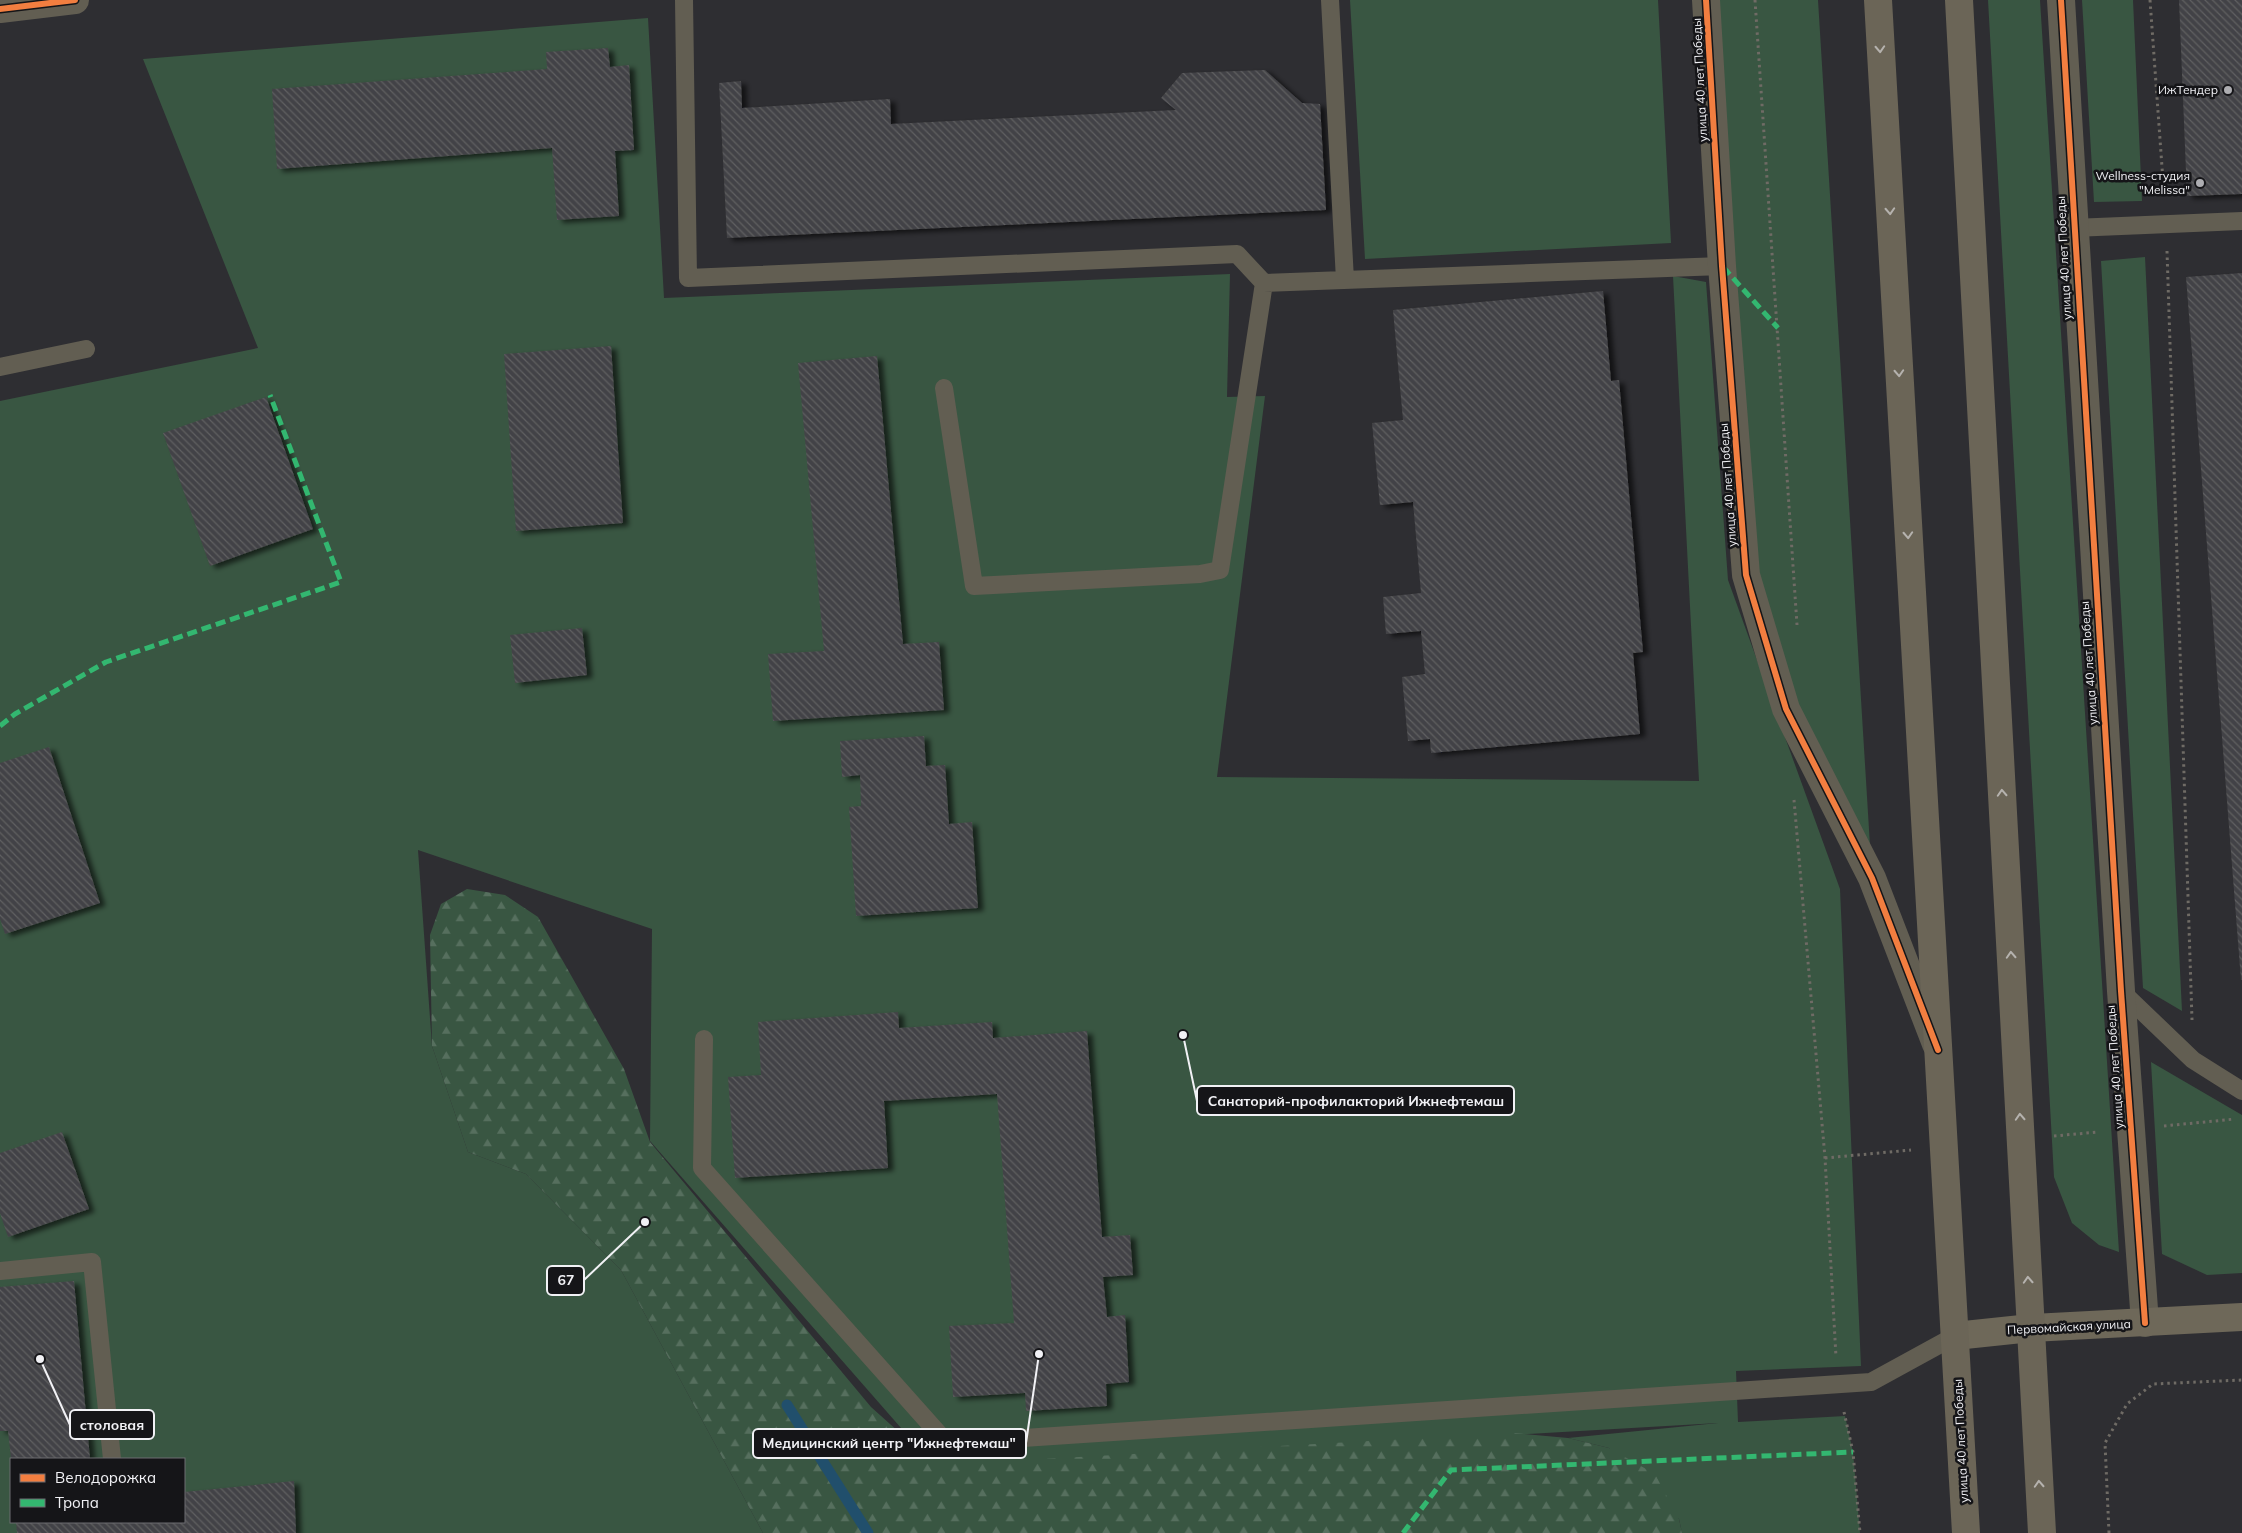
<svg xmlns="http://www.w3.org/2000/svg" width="2242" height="1533" font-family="Mulish,sans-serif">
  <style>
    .green { fill: #395642; fill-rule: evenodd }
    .forest { fill: url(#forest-firs) }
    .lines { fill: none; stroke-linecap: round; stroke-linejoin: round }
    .stream { stroke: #214f6c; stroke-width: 11 }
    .building { fill: url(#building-back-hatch); filter: url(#shadow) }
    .path { stroke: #6f6b65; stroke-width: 3; stroke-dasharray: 2.5 4; stroke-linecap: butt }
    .service { stroke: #625e52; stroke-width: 18 }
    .minor { stroke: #625e52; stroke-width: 28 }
    .secondary { stroke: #6e6859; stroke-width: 28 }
    .primary { stroke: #6b6557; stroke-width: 28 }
    .quiet { stroke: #33b770; stroke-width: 5; stroke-dasharray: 10 5; stroke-linecap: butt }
    .cycleway-casing { stroke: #151518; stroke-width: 9 }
    .cycleway { stroke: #f27e40; stroke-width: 6 }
    .oneway { stroke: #b5b2ae }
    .poi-dot { fill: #adadb1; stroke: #151518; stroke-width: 2 }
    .labels { text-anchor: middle; stroke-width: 5; stroke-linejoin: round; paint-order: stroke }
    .street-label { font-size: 12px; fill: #f1f1f5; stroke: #151518 }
    .poi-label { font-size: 12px; fill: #f1f1f5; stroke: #151518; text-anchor: end }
    .leader { fill: none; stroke: #f1f1f5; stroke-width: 2 }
    .callout-dot { fill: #f1f1f5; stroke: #151518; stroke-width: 2 }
    .callout { fill: #151518; stroke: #f1f1f5; stroke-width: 2 }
    .callout-label { font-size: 14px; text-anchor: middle; font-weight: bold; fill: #f1f1f5 }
  </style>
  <defs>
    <pattern id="forest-firs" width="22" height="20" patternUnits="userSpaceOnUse" patternTransform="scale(1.25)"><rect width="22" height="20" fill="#395642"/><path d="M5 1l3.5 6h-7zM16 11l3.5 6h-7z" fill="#566f5e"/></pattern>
    <pattern id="building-back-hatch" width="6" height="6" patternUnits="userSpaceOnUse" patternTransform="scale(1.25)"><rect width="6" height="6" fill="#434346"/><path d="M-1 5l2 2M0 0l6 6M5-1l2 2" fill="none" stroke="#5f5f61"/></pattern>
    <filter id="shadow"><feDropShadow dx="5.5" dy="3" stdDeviation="2.5" flood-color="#0009"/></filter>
  </defs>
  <rect width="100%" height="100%" fill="#2e2e32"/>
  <path class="green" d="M1350,0H1658L1671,243L1365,259Z
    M1708,0H1818L1872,878L1786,709L1746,575Z
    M1988,0H2040L2119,1252L2099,1245L2072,1223L2054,1177Z
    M2082,0H2133L2142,201L2094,202Z
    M648,18L664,298L1230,274L1227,397L1265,396L1217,777L1699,781L1673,276L1706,282L1728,580L1840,889L1861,1366L1736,1371L1738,1422L1845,1416L1853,1452L1860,1533H1682L1679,1519L1609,1448L1568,1438L1718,1423L936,1468L650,1141L652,929L418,850L432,1046L468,1152L526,1174L621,1270L763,1533H0V401L258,348L143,59ZM11,1459H184V1522H11Z
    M2145,257L2182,1011L2143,988L2101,261Z
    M2151,1062L2242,1115V1273L2207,1275L2162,1254Z"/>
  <path class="forest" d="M467,889L505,895L538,917L624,1069L650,1142L871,1407L900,1433L934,1457L1005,1461L1514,1433L1568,1438L1609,1448L1655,1474L1679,1519L1682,1533H763L621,1270L526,1174L468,1152L432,1046L430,935L441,904Z"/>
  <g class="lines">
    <path class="stream" d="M787,1405L868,1533"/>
  </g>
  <path class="building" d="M2179,0H2242V194L2187,196Z
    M608,48L610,67L629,65L634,150L615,151L619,216L557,220L552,148L277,169L272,89L547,69L546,52Z
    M1265,70L1302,103L1320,104L1326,210L727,238L719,83L741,81L742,108L890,99L891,124L1176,110L1161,98L1182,73Z
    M2242,273V980H2241L2186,277Z
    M1603,291L1611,381L1619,380L1643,652L1633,653L1640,734L1431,753L1430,739L1408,741L1402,677L1425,674L1421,631L1386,634L1383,597L1421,593L1413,502L1380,505L1372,423L1403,420L1393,310Z
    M611,346L623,523L516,531L504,354Z
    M877,356L903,644L939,642L944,710L773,721L768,654L824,651L798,363Z
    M266,397L313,529L210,566L163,433Z
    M582,628L587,675L515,683L510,635Z
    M924,736L926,766L945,765L949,824L972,822L978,908L856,916L849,807L861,806L860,775L842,777L840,741Z
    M49,747L100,903L5,934L0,919V763Z
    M898,1012L899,1028L992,1022L993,1038L1087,1031L1102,1237L1130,1235L1133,1275L1103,1277L1107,1317L1125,1315L1129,1382L1106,1384L1107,1406L1026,1411L1025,1393L953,1397L949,1326L1014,1323L997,1094L884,1101L888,1168L735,1178L728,1077L761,1075L758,1022Z
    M62,1132L89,1209L8,1237L0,1213V1153Z
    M74,1281L90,1459H11L8,1431H0V1287Z
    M294,1481L296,1533H17L16,1522H184V1492Z"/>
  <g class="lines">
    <path class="path" d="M1755,0L1797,625
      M2150,0L2164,195
      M2167,251L2192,1020
      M1794,800L1825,1158L1836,1357
      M2164,1126L2235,1119
      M2054,1136L2098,1132
      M1825,1158L1911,1150
      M1844,1412L1853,1452L1860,1533
      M2109,1533L2105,1443L2127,1404L2153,1384L2242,1380"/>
    <path class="service" d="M684,0L688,278L1237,254L1264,283L1722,266
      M1330,0L1345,280
      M2073,228L2242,221
      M0,367L86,349
      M944,388L974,586L1200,574L1220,570L1264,283
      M2121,991L2193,1060L2242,1091
      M704,1039L702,1168L947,1443L1871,1382L1955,1336
      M0,1271L92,1262L112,1459"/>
    <path class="minor" d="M1706,0L1722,266L1746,575L1786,709L1872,878L1936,1044
      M2061,0L2121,991L2145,1323
      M0,9L75,0"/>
    <path class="secondary" d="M1955,1336L2031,1328L2242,1317"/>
    <path class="primary" d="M1878,0L1966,1533
      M1959,0L2042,1533"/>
    <path class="quiet" d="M1723,267L1778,328
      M0,726L15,714L106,662L341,582L270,395
      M1403,1533L1451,1470L1853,1452"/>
    <g class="cycleway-casing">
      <path id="cycleway" d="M1706,0L1722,266L1746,575L1786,709L1872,878L1938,1050
        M2061,0L2121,991L2145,1323
        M0,9L75,0"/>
    </g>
    <use href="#cycleway" class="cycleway"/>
  </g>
  <defs><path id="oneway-chevron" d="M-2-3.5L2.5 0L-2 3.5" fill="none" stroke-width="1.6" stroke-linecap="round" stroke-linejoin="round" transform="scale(1.25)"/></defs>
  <g class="oneway">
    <use href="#oneway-chevron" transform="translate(1880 49) rotate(87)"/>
    <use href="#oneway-chevron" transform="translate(1890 211) rotate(87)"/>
    <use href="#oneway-chevron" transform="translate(1899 373) rotate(87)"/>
    <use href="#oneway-chevron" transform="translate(1908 535) rotate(87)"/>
    <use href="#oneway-chevron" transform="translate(2002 793) rotate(-93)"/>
    <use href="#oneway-chevron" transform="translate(2011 955) rotate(-93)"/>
    <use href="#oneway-chevron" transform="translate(2020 1117) rotate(-93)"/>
    <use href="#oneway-chevron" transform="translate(2028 1280) rotate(-93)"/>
    <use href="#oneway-chevron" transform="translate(2039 1484) rotate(-93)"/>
  </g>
  <g class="poi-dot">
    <circle cx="2228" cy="90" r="5"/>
    <circle cx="2200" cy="183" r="5"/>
  </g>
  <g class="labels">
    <g class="street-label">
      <text transform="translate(1700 80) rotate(-93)" y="4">улица 40 лет Победы</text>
      <text transform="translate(2064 258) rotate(-93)" y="4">улица 40 лет Победы</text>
      <text transform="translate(1728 485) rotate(-94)" y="4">улица 40 лет Победы</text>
      <text transform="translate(2089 663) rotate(-94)" y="4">улица 40 лет Победы</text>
      <text transform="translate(2115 1067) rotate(-94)" y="4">улица 40 лет Победы</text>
      <text transform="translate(2069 1327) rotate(-3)" y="4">Первомайская улица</text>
      <text transform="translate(1961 1441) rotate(-93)" y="4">улица 40 лет Победы</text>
    </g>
    <g class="poi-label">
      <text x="2218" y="94">ИжТендер</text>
      <text x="2190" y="180">Wellness-студия<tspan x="2190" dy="14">"Melissa"</tspan></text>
    </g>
  </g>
  <path class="leader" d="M1183 1035L1197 1101M645 1222L584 1280M40 1359L70 1425M1039 1354L1026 1443"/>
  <g class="callout-dot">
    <circle cx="1183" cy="1035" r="5"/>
    <circle cx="645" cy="1222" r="5"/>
    <circle cx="40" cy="1359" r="5"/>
    <circle cx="1039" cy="1354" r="5"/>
  </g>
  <g class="callout">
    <rect x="1197" y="1086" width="317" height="29" rx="5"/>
    <rect x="547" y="1266" width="37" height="29" rx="5"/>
    <rect x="70" y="1410" width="84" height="29" rx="5"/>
    <rect x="753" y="1429" width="273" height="29" rx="5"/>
  </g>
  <g class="callout-label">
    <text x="1356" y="1106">Санаторий-профилакторий Ижнефтемаш</text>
    <text x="566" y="1285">67</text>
    <text x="112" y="1430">столовая</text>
    <text x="889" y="1448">Медицинский центр "Ижнефтемаш"</text>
  </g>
  <rect x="10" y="1458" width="175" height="65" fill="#151518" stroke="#6d6d70"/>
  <rect x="20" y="1474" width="25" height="8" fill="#f27e40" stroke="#6d6d70"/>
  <text x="55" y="1483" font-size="15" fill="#f1f1f5">Велодорожка</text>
  <rect x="20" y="1499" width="25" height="8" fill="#33b770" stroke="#6d6d70"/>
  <text x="55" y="1508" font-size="15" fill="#f1f1f5">Тропа</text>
</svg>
